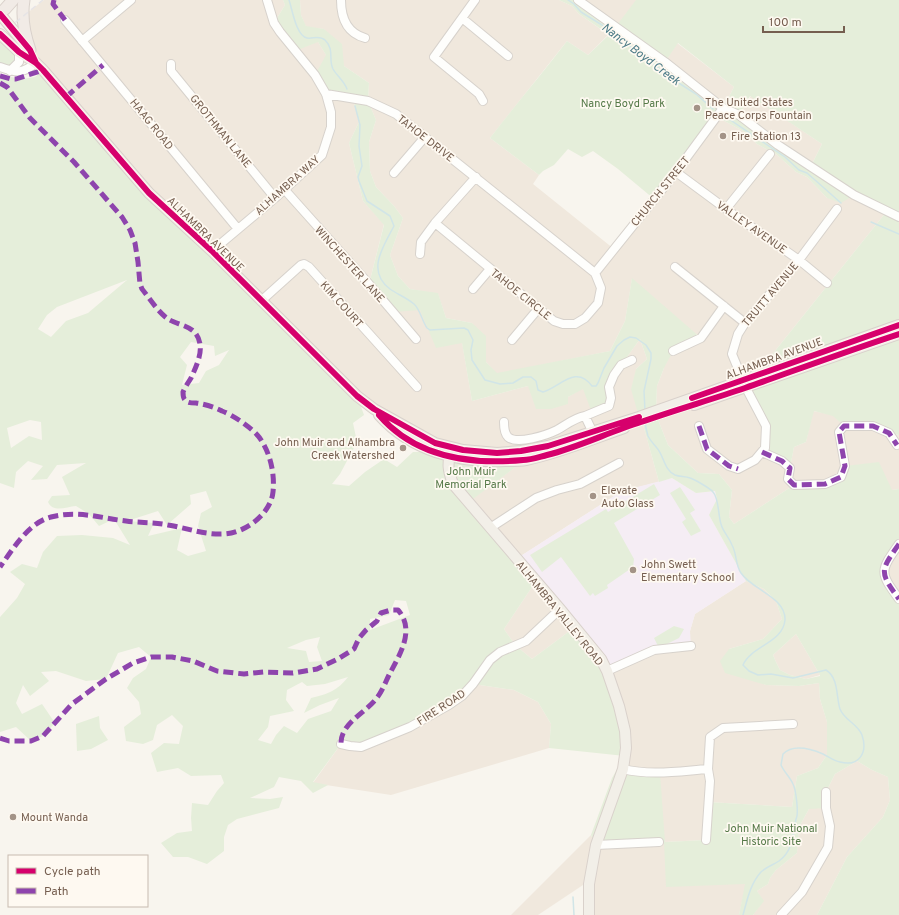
<svg xmlns="http://www.w3.org/2000/svg" width="899" height="915" font-family="Overpass,sans-serif">
  <style>
    .residential { fill: #f0e8dd }
    .education { fill: #f5edf4 }
    .green { fill: #e5eeda; fill-rule: evenodd }
    .lines { fill: none; stroke-linecap: round; stroke-linejoin: round }
    .stream { stroke: #d1e5e7; stroke-width: 1.5 }
    .minor-casing { stroke: #d7d2cc; stroke-width: 10 }
    .major-casing { stroke: #d9d1cb; stroke-width: 12 }
    .highway-casing { stroke: #d9d1cb; stroke-width: 13 }
    .minor { stroke: #fefefc; stroke-width: 8 }
    .major { stroke: #f2efe8; stroke-width: 10 }
    .highway { stroke: #f1ebe6; stroke-width: 11 }
    .rail { stroke: #e6e4e6; stroke-width: 1.5; stroke-dasharray: 6 4; stroke-linecap: butt }
    .quiet { stroke: #8e44ad; stroke-width: 5; stroke-dasharray: 10 5; stroke-linecap: butt }
    .cycleway-casing { stroke: #fef9f1; stroke-width: 8 }
    .cycleway { stroke: #d6006c; stroke-width: 6 }
    .poi-dot { fill: #a39387; stroke: #fef9f1; stroke-width: 1.5 }
    .labels { text-anchor: middle; stroke-width: 3.5; stroke-linejoin: round; paint-order: stroke }
    .poi-label { font-size: 11px; fill: #755e4f; stroke: #fef9f1; text-anchor: start }
    .park-label { font-size: 11px; fill: #557948; stroke: #fef9f1 }
    .street-label { font-size: 11px; fill: #755e4f; stroke: #fef9f1 }
    .water-label { font-size: 12px; font-style: italic; fill: #4b7a86; stroke: #fef9f1 }
  </style>
  <rect width="100%" height="100%" fill="#f8f5ee"/>
  <path class="residential" d="M44,0H283L285,5L274,23L318,42L353,98L359,122L349,143L363,201L384,224L369,284L420,310L462,342L472,401L528,386L568,397L583,388L609,387L621,365L640,339L647,359L636,369L639,417L521,451L435,443L374,409L149,193L36,63L30,50L22,17Z
    M300,0H559L572,6L579,14L599,28L608,35L588,55L567,41L490,138L539,175L533,184L614,249L717,117L743,131L757,144L776,154L796,172L807,177L827,198L854,195L887,211L755,376L656,411L657,386L664,368L632,279L625,321L610,351L497,374L486,362L472,323L446,318L438,294L410,289L398,276L390,255L403,218L394,206L376,187L370,171L369,142L376,120L368,101L369,83L344,66L324,29L306,27L301,15Z
    M580,0H637L618,27Z
    M677,43L734,87L723,108L665,62Z
    M751,96L822,144L811,166L739,115Z
    M746,388L790,467L794,447L806,442L813,411L833,415L844,426H873L889,433L899,435V489L892,490L841,477L825,484L794,485L734,524L729,517L732,490L719,474L698,473L668,445L657,417Z
    M642,421L659,482L622,491L516,559L468,502L525,460Z
    M899,544V599L889,585L885,564Z
    M536,581L575,627L532,659L515,645L504,629Z
    M746,581L764,589L776,601L782,619L763,639L729,649L754,680L766,685L799,686L819,683L820,699L827,722L828,733L827,755L818,768L797,776L792,807L708,802L706,840L664,842L746,884L739,915H589V884L583,885L538,915H511L591,835L596,845L623,769L607,671L690,631L695,614Z
    M796,634L820,675L806,679L790,675L780,670L776,662L773,655Z
    M473,684L514,690L538,702L551,724L549,748L391,795L313,783L341,744Z
    M857,761L872,770L888,777L890,800L883,817L847,857L817,915H753L763,901L757,891L768,884L770,878L776,870L797,853L799,827L809,809L826,792L835,774Z"/>
  <path class="education" d="M672,478L696,493L715,491L717,499L709,515L746,581L695,614L690,631L691,646L654,650L607,671L516,559L622,491Z"/>
  <path class="green" d="M283,0H300L301,15L306,26L324,29L342,44L344,66L369,83L368,101L376,120L369,142L370,171L376,187L394,206L403,218L390,255L398,276L410,289L438,293L446,318L472,323L486,336V362L497,373L610,351L625,321L632,278L701,338L673,351L664,368L657,386L656,411L639,417L631,389L636,369L647,359L640,339L614,375L609,406L592,413L583,389L568,397V404L551,409H536L528,386L472,401L462,343L436,348L420,310L393,312L369,284L384,225L363,201L349,143L359,122L353,98L326,94L315,75L326,55L318,42L295,51L274,23L285,5Z
    M559,0H577L617,25L636,0H899V325L755,376L887,211L854,195L841,203L827,198L807,177L796,172L776,154L757,144L743,131L717,117L654,199L618,169L593,151L582,157L568,149L554,165L543,171L539,175L490,138C515,105 542,74 567,41L588,55L613,31L608,34L579,14L572,6ZM678,43L734,87L723,108L665,62ZM750,96L822,144L811,166L739,115Z
    M0,34L19,52L16,66L0,67Z
    M43,70L149,193L212,251L357,396L364,415L353,423L357,442L340,474L332,484L349,486L365,472L384,459L397,467L413,452H433L449,457L490,462L525,460L469,502L536,581L504,629L515,645L532,659L575,627C583,638 593,648 600,659C612,675 627,727 626,748C626,755 624,762 623,769L636,772L660,773L665,842L706,840L708,802L792,807L797,776L818,768L827,755V722L820,699L819,683L799,686L766,685L725,673L720,661L729,649L763,639L782,619L776,601L764,589L746,581L709,515L717,499L715,491L696,493L672,478L659,482L642,421L657,417L668,445L698,473L719,474L732,490L729,517L734,524L794,485L825,484L841,477L845,466L879,462L892,490L899,489V544L885,564L884,574L889,585L899,599V915H817L847,857L883,817L890,800L888,777L872,770L857,761L835,774L826,792V808L809,809L799,827L797,853L776,870L770,878L768,884L757,891L764,901L753,915H739L745,884L666,887L664,842L596,845L591,835L612,778L625,756L549,748L551,724L538,702L514,690L473,684L462,696L410,727L361,747L350,746L341,744L313,782L328,785L313,793L301,781L279,777L274,787L250,798L270,799L283,797L279,808L237,819L228,825L224,837V851L207,864L188,857H173L161,843L177,833L192,831L191,818L192,803L208,805L217,791L224,783L221,775L191,776L178,768L157,772L151,753L164,743L179,744L183,726L172,715L157,725L153,740L143,744L126,741L124,727L141,714L139,702L127,688L133,678L146,669L151,657L139,647L118,653L106,679L86,681L56,671L41,672L49,681L30,696L23,685L16,703L22,714L42,704L55,723L43,736L31,741L16,727L0,732V617L17,598L25,584L10,572L22,564L37,568L43,552L57,536L82,535L113,538L130,545L114,519L99,526L89,514L76,506C66,507 53,513 48,502L52,496L70,495L62,477L86,463L57,465L47,479L31,480L43,466L28,461L16,472L14,488L0,483V75L22,79L35,77ZM127,280L88,313L66,321L51,337L38,329L47,315L57,307ZM191,342L214,346L215,356L229,350L219,365L206,371L199,383L182,385L187,365L180,357ZM30,420L41,422L42,440L29,436L11,448L7,428ZM206,491L212,507L201,513L198,526L206,551L188,556L177,550L182,528L148,536L154,523L127,521L158,511L167,525L191,504L190,495ZM395,600L406,601L410,615L370,630V619L389,615ZM796,634L820,675V676L806,679L790,675L780,670L776,662L773,655ZM320,637L317,647L322,661L309,662L306,651L287,648L306,640ZM348,677C337,691 328,694 311,698L304,713L320,705L339,698L331,711L308,719L297,733L284,726L276,735L271,744L258,740L268,727L270,716L294,711L286,700L287,690L302,682L307,686L325,684Z
    M899,339V435L889,433L873,426H844L833,416L814,411L806,442L794,447L790,468L762,452L766,426L746,388Z
    M654,484L660,495L614,523L634,559L633,567L607,585L608,588L595,596L593,593L590,596L561,557L542,572L530,555L606,509L608,512Z
    M680,487L695,510L690,513L701,531L691,536L682,522L686,519L670,493Z
    M674,626L684,629L679,638L659,648L654,638Z
    M99,716L100,728L108,740L91,749L77,751L76,724Z"/>
  <g class="lines">
    <path class="stream" d="M289,0C292,8 296,36 307,38C313,39 319,35 325,40C335,50 328,59 333,69C337,76 344,81 347,89
      M568,0L574,4L581,12L602,25L677,82L696,94L713,109
      M355,106L360,125L359,146L362,166L358,177L359,181L367,201L390,216L394,226C383,247 366,271 390,289C397,294 407,298 414,304C420,309 422,321 427,328L430,330L464,328L468,330L473,340L471,350L472,360L485,380L500,384L513,383L523,377H531L536,381L538,390L543,392C560,387 576,364 592,386H596L598,383L604,368L617,346L624,340L630,337L636,338L646,345L651,353V359L644,391L645,411
      M726,117L785,157L799,170L807,173L815,180L841,203
      M871,222L899,234
      M645,418C645,424 646,430 648,436C651,442 654,444 657,448C664,456 664,470 675,475C680,477 685,476 690,478C694,479 711,489 713,492C719,498 718,515 721,524C723,532 729,537 732,545C737,554 735,564 741,573C752,590 786,597 785,620C783,643 751,646 743,665L749,671L758,675L771,674L793,678L826,670C839,678 836,697 840,709C844,720 858,724 862,735C868,753 859,767 840,762C834,761 829,757 823,754C811,749 793,744 783,754L781,765C784,772 790,777 793,784C796,790 799,814 796,819C793,835 793,851 779,861C773,865 766,867 761,872C750,884 747,901 743,915
      M573,897L574,915"/>
    <g class="minor-casing">
      <path id="minor" d="M341,0C341,18 347,33 365,38
        M475,0L434,57L479,94L483,101
        M578,0L665,62L723,108L739,115L778,145L854,195L899,217
        M462,18L508,56
        M65,20L238,229
        M82,41L131,0
        M171,64V71L275,198
        M0,67C16,73 22,74 36,63
        M10,71L19,62V52
        M326,94L368,101L396,114L595,273L601,288L598,303L585,318L575,324H563L554,321L435,223
        M676,172L726,209L799,260L827,283
        M394,173L425,137
        M284,189L369,284L416,339
        M726,209L770,154
        M212,251L275,198L322,155L331,127V112L326,94L315,75L280,32L274,23L267,0
        M420,254L421,242L435,223L476,177
        M675,267L745,323
        M595,273L676,172L723,108
        M473,289L490,269
        M261,301L301,265L304,264L309,267L417,387
        M512,340L538,309
        M673,351L701,338L724,306
        M585,416L609,406L611,398L609,387L614,375L621,365L632,360
        M504,422C504,426 504,433 508,437C517,445 547,435 557,430C566,425 574,418 585,416L595,437
        M699,426L707,449L729,466L738,469L755,460L765,448L766,426L746,388L732,354L738,334L745,323L799,260L837,209
        M762,452L782,461L790,468L788,479L794,485L825,484L841,477L845,466L839,432L844,426H873L889,433L897,445
        M490,528L536,498L557,490L580,484L619,463
        M899,544C880,571 879,572 899,599
        M607,671L654,650L691,646
        M341,744L350,746L361,747L410,727L449,705L462,696L473,684L490,660L500,652L526,641L560,609
        M623,769C651,776 680,771 708,769
        M706,840L710,781L708,769L710,737L723,728L793,724
        M596,845L659,842
        M781,915L802,892L828,847L830,826L826,808V792"/>
    </g>
    <g class="major-casing">
      <path id="major" d="M0,14L29,49
        M0,34L19,52L36,63L43,70L149,193L212,251L357,396L374,409L435,443L463,450L497,453L521,451L548,446L639,417L899,325
        M694,405L899,334
        M379,415C411,451 458,463 505,461C512,461 520,461 526,460C560,453 592,439 624,428
        M451,450C447,464 448,470 453,484L560,609L601,659L607,671L619,706L625,731L626,748L623,769L596,845L589,884V915"/>
    </g>
    <g class="highway-casing">
      <path id="highway" d="M24,0C21,18 24,33 30,50
        M0,13L5,9L13,0"/>
    </g>
    <use href="#minor" class="minor"/>
    <use href="#major" class="major"/>
    <use href="#highway" class="highway"/>
    <path class="rail" d="M0,35L43,0"/>
    <path class="quiet" d="M54,0L53,4L65,20
      M0,76L11,79H16L43,70
      M0,83L7,87L30,118L74,162L122,217L130,230L135,243L138,262L140,284L142,289C150,299 158,312 168,319C179,326 197,325 200,344C202,355 195,369 191,378C188,383 185,387 183,392C183,394 183,398 185,400C187,403 192,403 196,403C204,404 214,407 222,411C233,415 252,428 259,437C270,452 275,473 273,492C271,513 246,533 224,534C204,535 187,528 168,525C154,522 140,523 126,521C100,518 78,510 51,517C28,523 13,549 0,567
      M66,97L103,65
      M699,426L707,449L729,466L738,469
      M762,452L782,461L790,468L788,479L794,485L825,484L841,477L845,466L839,432L844,426H873L889,433L897,445
      M899,544C880,571 879,572 899,599
      M0,738L9,741H31L43,736L72,704L106,679L133,663L151,657H172L193,661L217,671L244,674L264,672L293,673L317,669L338,659L354,649L359,638L366,630L377,621L381,613L391,610H398C416,630 399,656 389,675C385,683 382,692 376,699C365,713 340,724 341,744"/>
    <g class="cycleway-casing">
      <path id="cycleway" d="M0,14L30,50L36,63
        M0,34L19,52L36,63L43,70L149,193L212,251L357,396L374,409L435,443L463,450L497,453L521,451L548,446L639,417
        M692,398L899,325
        M379,415C415,457 470,465 523,460C531,460 539,457 547,455C579,447 609,432 641,422C675,410 710,400 745,388C796,370 847,351 899,334"/>
    </g>
    <use href="#cycleway" class="cycleway"/>
  </g>
  <g class="poi-dot">
    <circle cx="697" cy="108" r="4"/>
    <circle cx="723" cy="136" r="4"/>
    <circle cx="403" cy="448" r="4"/>
    <circle cx="593" cy="496" r="4"/>
    <circle cx="633" cy="570" r="4"/>
    <circle cx="13" cy="817" r="4"/>
  </g>
  <g class="labels">
    <g class="poi-label">
      <text x="705" y="106">The United States<tspan x="705" dy="13">Peace Corps Fountain</tspan></text>
      <text x="731" y="140">Fire Station 13</text>
      <text x="395" y="446" text-anchor="end">John Muir and Alhambra<tspan x="395" dy="13">Creek Watershed</tspan></text>
      <text x="601" y="494">Elevate<tspan x="601" dy="13">Auto Glass</tspan></text>
      <text x="641" y="568">John Swett<tspan x="641" dy="13">Elementary School</tspan></text>
      <text x="21" y="821">Mount Wanda</text>
    </g>
    <g class="park-label">
      <text x="623" y="107">Nancy Boyd Park</text>
      <text x="471" y="475">John Muir<tspan x="471" dy="13">Memorial Park</tspan></text>
      <text x="771" y="832">John Muir National<tspan x="771" dy="13">Historic Site</tspan></text>
    </g>
    <g class="street-label">
      <text transform="translate(152 124) rotate(51)" y="4">HAAG ROAD</text>
      <text transform="translate(221 131) rotate(51)" y="4">GROTHMAN LANE</text>
      <text transform="translate(426 138) rotate(38)" y="4">TAHOE DRIVE</text>
      <text transform="translate(287 185) rotate(-42)" y="4">ALHAMBRA WAY</text>
      <text transform="translate(660 191) rotate(-51)" y="4">CHURCH STREET</text>
      <text transform="translate(752 227) rotate(35)" y="4">VALLEY AVENUE</text>
      <text transform="translate(206 234) rotate(44)" y="4">ALHAMBRA AVENUE</text>
      <text transform="translate(350 264) rotate(48)" y="4">WINCHESTER LANE</text>
      <text transform="translate(521 294) rotate(39)" y="4">TAHOE CIRCLE</text>
      <text transform="translate(770 294) rotate(-50)" y="4">TRUITT AVENUE</text>
      <text transform="translate(342 304) rotate(48)" y="4">KIM COURT</text>
      <text transform="translate(774 358) rotate(-20)" y="4">ALHAMBRA AVENUE</text>
      <text transform="translate(560 613) rotate(51)" y="4">ALHAMBRA VALLEY ROAD</text>
      <text transform="translate(441 707) rotate(-33)" y="4">FIRE ROAD</text>
    </g>
    <g class="water-label">
      <text transform="translate(641 54) rotate(37)" y="4">Nancy Boyd Creek</text>
    </g>
  </g>
  <rect x="8" y="855" width="140" height="52" fill="#fef9f1" stroke="#c7bbb0"/>
  <rect x="16" y="868" width="20" height="6" fill="#d6006c" stroke="#c7bbb0"/>
  <text x="44" y="875" font-size="12" fill="#755e4f">Cycle path</text>
  <rect x="16" y="888" width="20" height="6" fill="#8e44ad" stroke="#c7bbb0"/>
  <text x="44" y="895" font-size="12" fill="#755e4f">Path</text>
  <path d="M763 26v6h81v-6" fill="none" stroke="#755e4f" stroke-width="2"/>
  <text x="769" y="26" font-size="12" fill="#755e4f" stroke="#fef9f1" stroke-width="3" paint-order="stroke">100 m</text>
</svg>
